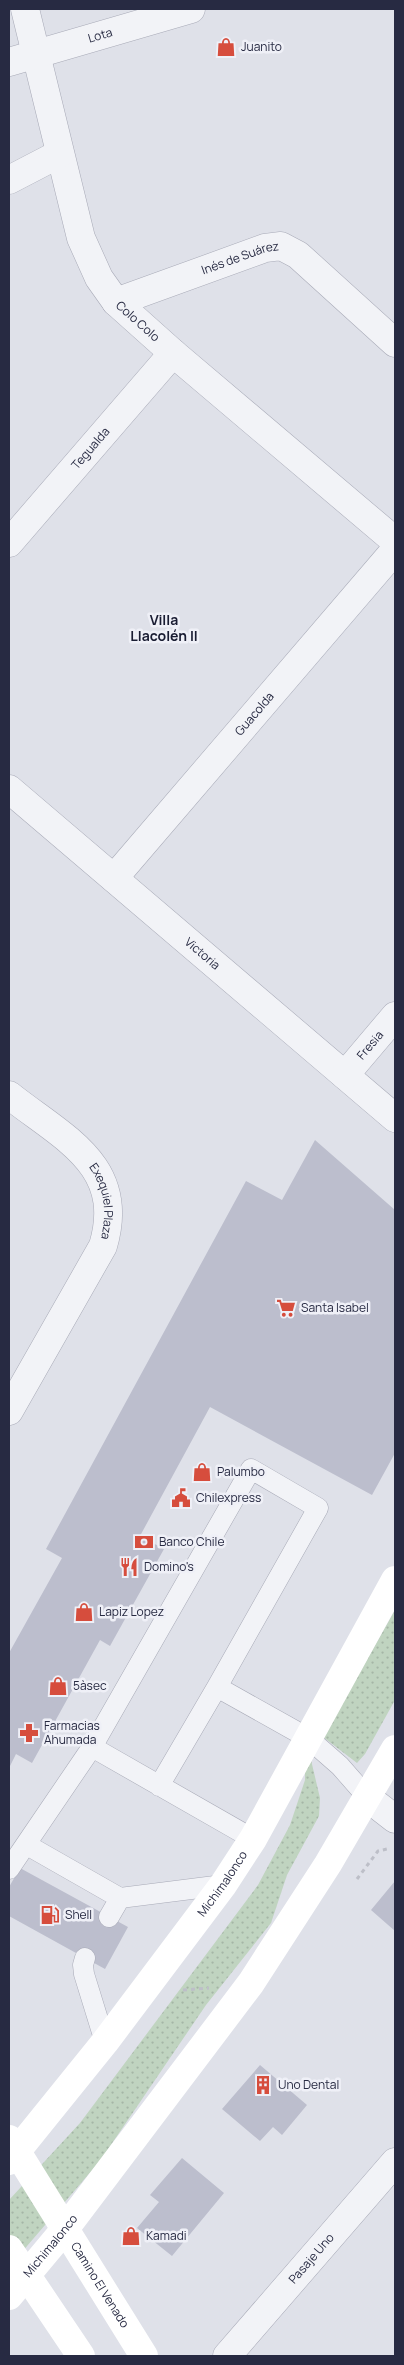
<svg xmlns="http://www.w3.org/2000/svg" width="404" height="2365" font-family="Manrope,sans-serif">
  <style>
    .grass { fill: url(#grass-dots) }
    .building { fill: #bcbecd }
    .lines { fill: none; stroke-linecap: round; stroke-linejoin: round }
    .lane-casing { stroke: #a8aab7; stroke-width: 21 }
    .street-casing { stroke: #a8aab7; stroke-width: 29 }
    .path { stroke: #bdbfc8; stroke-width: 3; stroke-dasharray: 4 4; stroke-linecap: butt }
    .lane { stroke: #f2f3f7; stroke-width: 20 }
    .street { stroke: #f2f3f7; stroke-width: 28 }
    .secondary { stroke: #fff; stroke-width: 28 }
    .labels { text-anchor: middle; stroke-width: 5; stroke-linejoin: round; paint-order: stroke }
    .street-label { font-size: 12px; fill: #272a42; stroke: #eff0f7 }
    .poi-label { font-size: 12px; fill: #272a42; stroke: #eff0f7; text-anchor: start }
    .neighbourhood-label { font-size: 14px; font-weight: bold; fill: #191c32; stroke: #eff0f7 }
  </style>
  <defs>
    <pattern id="grass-dots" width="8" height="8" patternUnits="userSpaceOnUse" patternTransform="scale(1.25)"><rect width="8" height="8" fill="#c0d4c0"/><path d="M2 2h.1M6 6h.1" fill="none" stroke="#a5b6a6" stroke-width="1.8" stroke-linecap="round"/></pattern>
  </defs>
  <rect width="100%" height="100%" fill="#dfe1e9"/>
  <path class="grass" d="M395,1610V1700L365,1754L357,1763L323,1737Z
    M311,1760L320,1798L319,1816L287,1875L271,1923L206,2005L100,2161L9,2267V2200L80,2123L258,1885L290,1825L305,1780V1771Z"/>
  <path class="building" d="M315,1140L395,1210V1453L372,1495L210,1407L140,1536L164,1549L110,1646L100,1640L32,1763L16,1754L9,1768V1653L62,1558L46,1549L246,1181L282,1200Z
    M20,1868L128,1927L105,1969L9,1916V1887Z
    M395,1881V1931L371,1910Z
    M260,2065L307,2105L282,2135L273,2127L260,2141L222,2109Z
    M182,2158L224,2193L172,2256L137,2228L159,2202L150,2195Z"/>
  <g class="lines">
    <g class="lane-casing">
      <path id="lane" d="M217,1687L308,1738L340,1766L368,1798
        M92,1747L253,1839
        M27,1845L120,1898L223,1885
        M9,1869L92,1747L251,1469L318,1508L217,1687L159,1786
        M109,1917L120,1898
        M85,1958L83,1965L84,1974L105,2042"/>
    </g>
    <g class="street-casing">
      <g id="street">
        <path id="s1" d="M25,9L81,238L99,278L116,302L173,353L395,541"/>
        <path id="s2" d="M9,62L191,9"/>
        <path d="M9,180L59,154"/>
        <path id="s3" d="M116,302L265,248L281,246L298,255L395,343"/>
        <path id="s4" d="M9,543L173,353"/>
        <path id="s5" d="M9,789L395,1118"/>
        <path id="s6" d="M114,878L395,550"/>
        <path id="s7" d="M345,1075L395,1016"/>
        <path id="s8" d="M9,1095C63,1138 127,1165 103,1246L9,1411"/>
        <path d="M368,1798L395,1819"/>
        <path id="s9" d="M227,2356L395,2162"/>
      </g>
    </g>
    <path class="path" d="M357,1879L378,1851L387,1849
      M183,1990L209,1988"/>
    <use href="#lane" class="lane"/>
    <use href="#street" class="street"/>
    <g class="secondary">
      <path id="s10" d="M9,2139L144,2356"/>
      <path id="s11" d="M9,2161L105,2042L223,1885L253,1839L395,1580"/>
      <path d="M9,2249L81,2356"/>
      <path id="s12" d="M9,2296L65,2229L251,1983L328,1864L395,1749"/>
    </g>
  </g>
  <defs>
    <g id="shop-bare" transform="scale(1.5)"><path d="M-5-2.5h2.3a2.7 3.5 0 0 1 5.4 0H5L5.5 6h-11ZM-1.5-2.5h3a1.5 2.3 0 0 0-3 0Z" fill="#d64d3d" stroke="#eff0f7" stroke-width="2.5" paint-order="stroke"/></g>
    <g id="supermarket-bare" transform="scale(1.5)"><path d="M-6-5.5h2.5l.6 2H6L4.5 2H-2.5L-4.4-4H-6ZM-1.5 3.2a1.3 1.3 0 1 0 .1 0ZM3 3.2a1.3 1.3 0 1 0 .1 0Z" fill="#d64d3d" stroke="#eff0f7" stroke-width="2.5" paint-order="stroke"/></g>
    <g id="civic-bare" transform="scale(1.5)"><path d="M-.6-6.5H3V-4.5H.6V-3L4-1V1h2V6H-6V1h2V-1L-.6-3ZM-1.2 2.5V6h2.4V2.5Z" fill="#d64d3d" stroke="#eff0f7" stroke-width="2.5" paint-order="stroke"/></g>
    <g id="bank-bare" transform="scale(1.5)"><path d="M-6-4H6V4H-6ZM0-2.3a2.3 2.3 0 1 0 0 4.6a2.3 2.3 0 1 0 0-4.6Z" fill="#d64d3d" stroke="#eff0f7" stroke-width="2.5" paint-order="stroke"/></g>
    <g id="restaurant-bare" transform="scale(1.5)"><path d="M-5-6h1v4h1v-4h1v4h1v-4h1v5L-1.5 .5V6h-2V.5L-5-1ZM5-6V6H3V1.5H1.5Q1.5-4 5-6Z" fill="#d64d3d" stroke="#eff0f7" stroke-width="2.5" paint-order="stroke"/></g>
    <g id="pharmacy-bare" transform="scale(1.5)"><path d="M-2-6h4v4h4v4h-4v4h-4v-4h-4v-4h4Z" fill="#d64d3d" stroke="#eff0f7" stroke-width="2.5" paint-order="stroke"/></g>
    <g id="fuel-bare" transform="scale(1.5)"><path d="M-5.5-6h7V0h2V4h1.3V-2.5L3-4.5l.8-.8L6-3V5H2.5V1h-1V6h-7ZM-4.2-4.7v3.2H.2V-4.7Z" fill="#d64d3d" stroke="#eff0f7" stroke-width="2.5" paint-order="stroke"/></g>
    <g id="building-bare" transform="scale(1.5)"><path d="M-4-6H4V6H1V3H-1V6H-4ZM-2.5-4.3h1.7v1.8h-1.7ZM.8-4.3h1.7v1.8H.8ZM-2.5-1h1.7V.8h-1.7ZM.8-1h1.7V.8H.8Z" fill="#d64d3d" stroke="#eff0f7" stroke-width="2.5" paint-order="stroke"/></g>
  </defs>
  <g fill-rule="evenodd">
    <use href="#shop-bare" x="226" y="47"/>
    <use href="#supermarket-bare" x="286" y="1308"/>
    <use href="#shop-bare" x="202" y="1472"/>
    <use href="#civic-bare" x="181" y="1498"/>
    <use href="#bank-bare" x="144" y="1542"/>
    <use href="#restaurant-bare" x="129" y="1567"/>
    <use href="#shop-bare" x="84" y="1612"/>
    <use href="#shop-bare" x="58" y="1686"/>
    <use href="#pharmacy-bare" x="29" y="1733"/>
    <use href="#fuel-bare" x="50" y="1915"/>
    <use href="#building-bare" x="263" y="2085"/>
    <use href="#shop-bare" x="131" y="2236"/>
  </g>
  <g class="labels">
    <g class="street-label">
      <text dy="4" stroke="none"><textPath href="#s2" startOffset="95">Lota</textPath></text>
      <text dy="4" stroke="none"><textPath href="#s3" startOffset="132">Inés de Suárez</textPath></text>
      <text dy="4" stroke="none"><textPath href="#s1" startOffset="338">Colo Colo</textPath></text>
      <text dy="4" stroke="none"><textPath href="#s4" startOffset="125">Tegualda</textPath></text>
      <text dy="4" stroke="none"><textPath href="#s6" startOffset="216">Guacolda</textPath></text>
      <text dy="4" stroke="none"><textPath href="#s5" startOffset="254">Victoria</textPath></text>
      <text dy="4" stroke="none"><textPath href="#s7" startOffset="39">Fresia</textPath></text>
      <text dy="4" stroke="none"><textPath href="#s8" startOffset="148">Exequiel Plaza</textPath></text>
      <text dy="4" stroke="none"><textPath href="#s11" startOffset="350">Michimalonco</textPath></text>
      <text dy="4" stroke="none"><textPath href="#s12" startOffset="65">Michimalonco</textPath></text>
      <text dy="4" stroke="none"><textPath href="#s9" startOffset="129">Pasaje Uno</textPath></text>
      <text dy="4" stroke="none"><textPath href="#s10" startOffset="172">Camino El Venado</textPath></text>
    </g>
    <g class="poi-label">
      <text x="241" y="51">Juanito</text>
      <text x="301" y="1312">Santa Isabel</text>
      <text x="217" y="1476">Palumbo</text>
      <text x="196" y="1502">Chilexpress</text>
      <text x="159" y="1546">Banco Chile</text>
      <text x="144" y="1571">Domino's</text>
      <text x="99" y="1616">Lapiz Lopez</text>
      <text x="73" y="1690">5àsec</text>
      <text x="44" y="1730">Farmacias<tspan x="44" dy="14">Ahumada</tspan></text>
      <text x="65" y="1919">Shell</text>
      <text x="278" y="2089">Uno Dental</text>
      <text x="146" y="2240">Kamadi</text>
    </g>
    <g class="neighbourhood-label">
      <text x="164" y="625">Villa<tspan x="164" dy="16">Llacolén II</tspan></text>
    </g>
  </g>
  <rect width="404" height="2365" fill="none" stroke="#272a42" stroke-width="20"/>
</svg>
